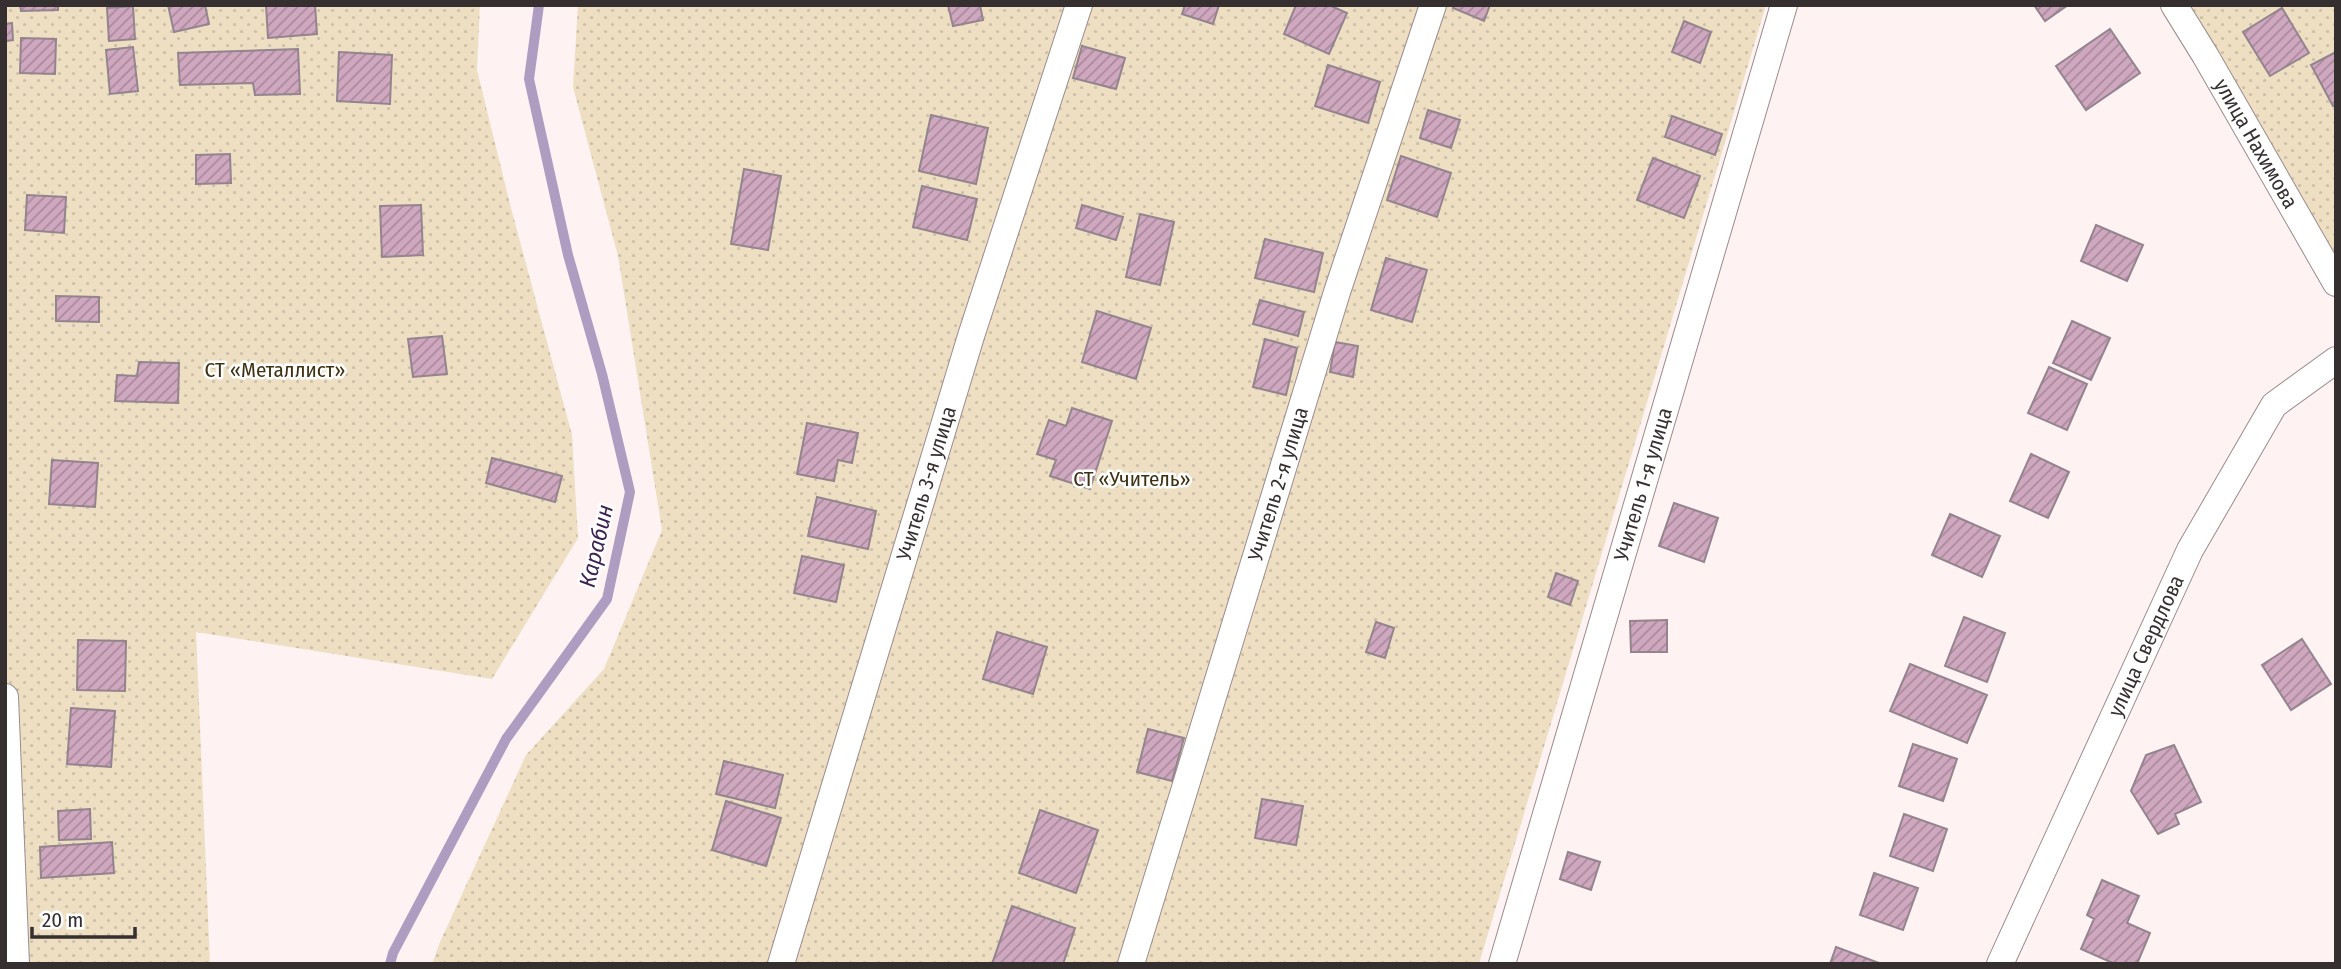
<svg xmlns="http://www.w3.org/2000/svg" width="2341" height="969" font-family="'Fira Sans Condensed',sans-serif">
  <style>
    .garden { fill: url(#garden-dots) }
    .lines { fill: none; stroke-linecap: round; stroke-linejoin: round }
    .stream { stroke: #ae9cc1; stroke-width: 10 }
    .building { fill: url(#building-hatch); stroke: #93848d; stroke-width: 2 }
    .street-casing { stroke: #9c8b8b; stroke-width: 28 }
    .street { stroke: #fff; stroke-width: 26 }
    .labels { text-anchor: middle; stroke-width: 5; stroke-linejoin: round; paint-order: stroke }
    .street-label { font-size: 21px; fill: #362f2f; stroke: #fff }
    .park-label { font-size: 21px; fill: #3f3010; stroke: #fff }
    .water-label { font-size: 23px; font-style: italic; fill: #3c2252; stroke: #fff }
  </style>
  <defs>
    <pattern id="garden-dots" width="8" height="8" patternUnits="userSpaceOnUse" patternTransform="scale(1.75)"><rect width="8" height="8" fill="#eedfc3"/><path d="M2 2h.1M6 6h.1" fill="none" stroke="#cdc0a8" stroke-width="1.8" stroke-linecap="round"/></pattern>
    <pattern id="building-hatch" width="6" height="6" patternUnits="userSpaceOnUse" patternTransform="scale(1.75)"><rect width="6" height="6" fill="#cfa8c0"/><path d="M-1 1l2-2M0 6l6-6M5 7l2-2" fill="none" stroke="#a9899c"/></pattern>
  </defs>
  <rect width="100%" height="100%" fill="#fef2f3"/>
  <path class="garden" d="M5,5H480L477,70L511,208L572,435L578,538L492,679L196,632L210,964H5Z
    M578,5H1766L1479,964H432L440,942L526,755L604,669L662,530L618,256L573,87Z
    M2184,5H2336V257Z"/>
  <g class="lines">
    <path class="stream" d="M390,964L393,953L506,739L607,599L630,492L602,374L568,255L529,79L539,5"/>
  </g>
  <path class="building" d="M20,5H58V10L21,11Z
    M168,5H205L209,24L174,32Z
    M266,5H315L317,34L268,38Z
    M948,5H980L983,20L953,26Z
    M1185,5H1219L1213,24L1182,14Z
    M1296,5H1329L1347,13L1329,54L1284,34Z
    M1454,5H1490L1484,21L1453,8Z
    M2034,5H2068L2045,21Z
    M133,6L135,39L109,41L107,8Z
    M2282,8L2309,53L2270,76L2243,32Z
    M1684,21L1711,32L1700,63L1672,52Z
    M12,23L13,40L5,41V24Z
    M2110,29L2140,73L2086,110L2056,66Z
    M21,38L56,39L55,74L20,73Z
    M1082,46L1125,58L1116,89L1073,78Z
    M133,47L138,91L110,94L106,50Z
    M298,49L300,94L255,95L253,83L180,85L178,53Z
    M339,52L392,55L390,104L337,101Z
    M2336,52V105L2333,106L2311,65Z
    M1328,65L1380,82L1368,123L1315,106Z
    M1428,110L1460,120L1451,148L1420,138Z
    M931,115L988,128L976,184L919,171Z
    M1672,116L1722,134L1715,155L1665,137Z
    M230,154L231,183L196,184V155Z
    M1401,156L1451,173L1437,217L1387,200Z
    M1653,158L1700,176L1684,218L1637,200Z
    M744,169L781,176L768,250L731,244Z
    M922,186L977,199L967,240L913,227Z
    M27,195L66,197L64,233L25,230Z
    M421,205L423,255L382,257L380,206Z
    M1082,205L1123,217L1116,240L1076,228Z
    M1140,214L1174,222L1160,285L1126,277Z
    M2096,225L2143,245L2127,281L2081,261Z
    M1265,239L1323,253L1314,292L1255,278Z
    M1386,258L1427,270L1412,322L1371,310Z
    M56,296L99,297V322L56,321Z
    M1260,300L1304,312L1298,336L1253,324Z
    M1097,311L1151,328L1136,379L1082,362Z
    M2072,321L2110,338L2091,380L2053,363Z
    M442,336L447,374L413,377L408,339Z
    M1265,339L1297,348L1286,395L1253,387Z
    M1335,342L1358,346L1353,377L1330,372Z
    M139,362L179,363L178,403L115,401L117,375L137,376Z
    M2049,367L2087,384L2067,430L2028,413Z
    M1072,408L1112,421L1090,489L1050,476L1056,460L1037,454L1049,420L1066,426Z
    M807,423L858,433L852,463L838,460L834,481L797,474Z
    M2031,454L2069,472L2048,518L2010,501Z
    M492,458L562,476L555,502L486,483Z
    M52,460L98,463L95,507L49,504Z
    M817,497L876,511L868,549L808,536Z
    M1674,503L1718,518L1704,562L1659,546Z
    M1950,514L2000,536L1982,577L1932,555Z
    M802,556L844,565L836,602L794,593Z
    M1556,573L1578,581L1570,605L1548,597Z
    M1964,617L2005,633L1987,682L1945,666Z
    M1667,620V652H1631L1630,621Z
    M1376,622L1394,628L1385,658L1366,652Z
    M997,632L1047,647L1033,694L983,679Z
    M2302,639L2331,684L2291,710L2262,665Z
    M78,640L126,641L125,691L77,690Z
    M1910,664L1987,695L1967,743L1890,711Z
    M71,708L115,711L111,767L67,764Z
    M1148,729L1184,738L1172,781L1137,772Z
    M1913,744L1957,759L1943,801L1899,786Z
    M2174,745L2201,802L2175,814L2179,824L2158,834L2131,791L2146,755Z
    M724,761L783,775L775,808L716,794Z
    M1262,799L1303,806L1296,845L1255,838Z
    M726,801L781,818L766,866L712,850Z
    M90,809L91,839L59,840L58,811Z
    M1040,810L1098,830L1076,893L1019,873Z
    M1904,814L1947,829L1933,871L1890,856Z
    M112,842L114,873L41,878L40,847Z
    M1568,852L1600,862L1591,890L1560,879Z
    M1874,873L1918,888L1903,930L1860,915Z
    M2102,880L2139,896L2127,923L2150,933L2137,964H2115L2081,949L2094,919L2087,915Z
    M1012,906L1075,928L1063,964H992Z
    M1836,947L1879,963V964H1830Z"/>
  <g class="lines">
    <g class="street-casing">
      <g id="street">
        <path id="s1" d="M2174,5L2205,55L2336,283"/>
        <path d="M5,697L16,964"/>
        <path id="s2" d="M781,964L971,336L1079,5"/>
        <path id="s3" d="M1131,964L1337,292L1433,5"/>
        <path id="s4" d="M1502,964L1784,5"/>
        <path id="s5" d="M2000,964L2190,550L2274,405L2336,360"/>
      </g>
    </g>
    <use href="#street" class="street"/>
  </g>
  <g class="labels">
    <g class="street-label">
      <text dy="7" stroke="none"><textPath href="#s1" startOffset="161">улица Нахимова</textPath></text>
      <text dy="7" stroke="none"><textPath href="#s2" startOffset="502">Учитель 3-я улица</textPath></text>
      <text dy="7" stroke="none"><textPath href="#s3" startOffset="502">Учитель 2-я улица</textPath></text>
      <text dy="7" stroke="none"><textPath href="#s4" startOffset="500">Учитель 1-я улица</textPath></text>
      <text dy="7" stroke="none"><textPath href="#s5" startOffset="350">улица Свердлова</textPath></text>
    </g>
    <g class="park-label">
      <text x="275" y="377">СТ «Металлист»</text>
      <text x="1132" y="486">СТ «Учитель»</text>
    </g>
    <g class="water-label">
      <text transform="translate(596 546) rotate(-77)" y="8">Карабин</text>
    </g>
  </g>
  <rect width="2341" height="969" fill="none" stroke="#362f2f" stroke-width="14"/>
  <path d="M32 927v10h103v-10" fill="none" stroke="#362f2f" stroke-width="3.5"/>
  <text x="42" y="927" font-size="21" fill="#362f2f" stroke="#ffffff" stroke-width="5" paint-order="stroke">20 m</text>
</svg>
